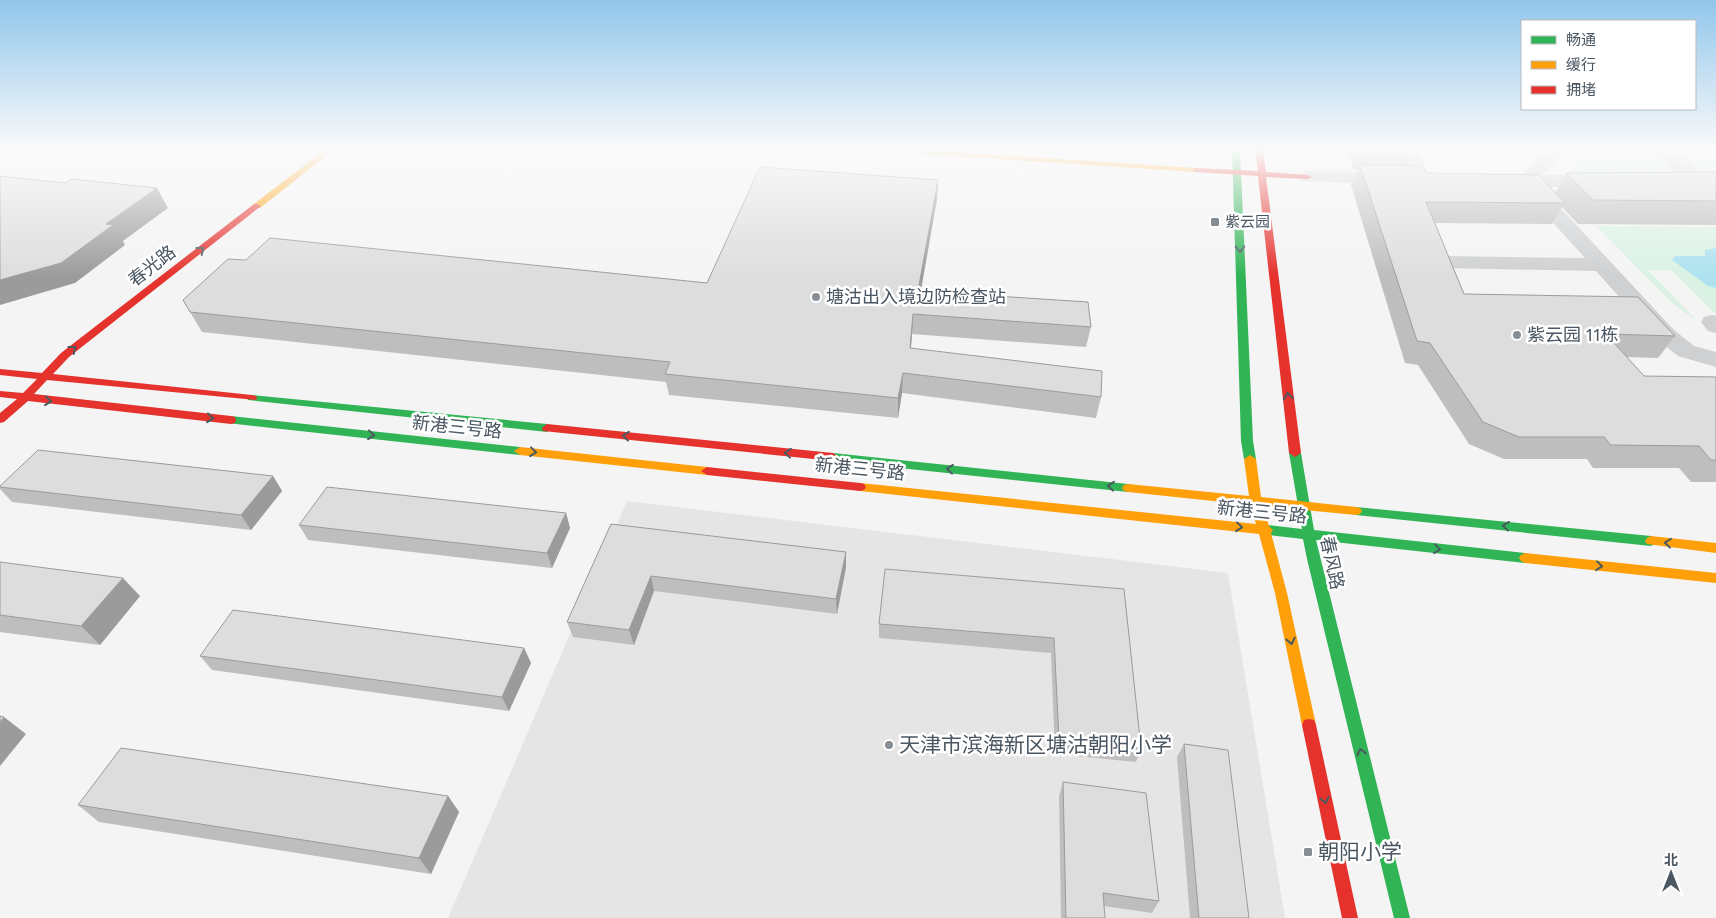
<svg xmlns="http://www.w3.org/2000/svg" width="1716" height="918" font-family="Figtree,'Noto Sans SC',sans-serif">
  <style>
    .education { fill: #e6e5e6 }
    .green { fill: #d9f2e3 }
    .water { fill: #aee2f0 }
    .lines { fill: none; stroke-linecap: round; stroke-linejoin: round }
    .street { fill: #ced0d2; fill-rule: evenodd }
    .fast { fill: #30b455; fill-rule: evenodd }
    .slow { fill: #ff9f0a; fill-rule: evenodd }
    .jam { fill: #e5322d; fill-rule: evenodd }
    .wall { fill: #bebebf }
    .shaded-wall { fill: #9b9b9b }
    .building { fill: #ddddde; stroke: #9b9b9b }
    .oneway { stroke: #495b60 }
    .poi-dot { fill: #868d94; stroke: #fff; stroke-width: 2 }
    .labels { text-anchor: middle; stroke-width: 5; stroke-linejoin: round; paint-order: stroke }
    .far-poi-label { font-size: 15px; fill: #4a5661; stroke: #fff; text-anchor: start }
    .street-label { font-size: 18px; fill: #4a5661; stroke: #fff }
    .poi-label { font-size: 18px; fill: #4a5661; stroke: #fff; text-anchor: start }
    .near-poi-label { font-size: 21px; fill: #4a5661; stroke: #fff; text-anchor: start }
  </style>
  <rect width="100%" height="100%" fill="#f4f4f4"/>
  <path class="education" d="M627,501L1228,573L1285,918H448Z"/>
  <path class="green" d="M1592,148H1699L1716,161V173L1569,172Z
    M1596,226L1716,227V315L1671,270H1648L1697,321L1672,303Z"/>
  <path class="water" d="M1716,248V288L1708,286L1672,260L1675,256H1705V250Z"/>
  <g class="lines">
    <path class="street" d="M1401,148H1419L1428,179L1426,183L1419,185L1412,183Z
      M1549,148H1568L1542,175H1597L1604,177L1606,181L1604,185L1597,187H1541L1674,330L1694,346L1716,352V367L1678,356L1658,340L1596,271L1443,268L1436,266L1433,262L1436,258L1443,256L1585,258L1526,193L1524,189L1525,187L1497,184L1495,180L1497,176L1521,175Z
      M1658,148H1676L1674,151L1706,177L1708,181L1706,185L1699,187L1692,185L1658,156L1655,152Z
      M1308,171L1390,172L1397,174L1399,178L1397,182L1390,184L1301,181L1299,177L1301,173Z
      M1712,315L1716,316V333L1708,331L1701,322L1704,317Z"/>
    <path class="fast" d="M1232,148H1240L1253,441L1256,459L1250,463L1244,459L1241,441Z
      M252,395L547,424L552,428L547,432L248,400L247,398L248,396Z
      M231,416L520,447L526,451L520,455L227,423L226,420L227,417Z
      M1295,449L1301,453L1314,530L1525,553L1529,555L1531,558L1529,561L1525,563L1316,540L1410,918H1394L1307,559L1303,539L1267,535L1263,533L1261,530L1263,527L1267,525L1302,529L1289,453Z
      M833,453L1128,484L1132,485L1134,488L1132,491L1128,492L833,461L827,457Z
      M1356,507L1651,536L1655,538L1657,541L1655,544L1651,546L1356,515L1352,514L1350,511L1352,508Z"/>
    <path class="slow" d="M327,148H336L260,208H254V204Z
      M857,148H893L1196,168L1200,170L1196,172L861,150Z
      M520,447L707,467L713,471L707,475L520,455L514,451Z
      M1250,455L1256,459L1261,497L1356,507L1360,508L1362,511L1360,514L1356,515L1263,506L1269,526L1273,530L1271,533L1287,593L1316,725L1314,730L1309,731L1304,730L1302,725L1275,593L1259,534L860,491L856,490L854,487L856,484L860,483L1256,524L1251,505L1128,492L1124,491L1122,488L1124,485L1128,484L1249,496L1244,459Z
      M1651,536L1716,543V553L1647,544L1645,541L1647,538Z
      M1525,553L1716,573V583L1525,563L1521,561L1519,558L1521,555Z"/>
    <path class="jam" d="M1255,148H1263L1266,172L1308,175L1312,177L1308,179L1266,177L1301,453L1295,457L1289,453L1258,176L1196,172L1192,170L1196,168L1258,171Z
      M254,204H257L261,206L69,357L53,374L252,395L256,396L257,398L256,400L47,380L34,394L231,416L235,417L236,420L235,423L231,424L28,401L4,422L0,423V413L17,399L0,397V391L23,393L37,379L0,375V369L42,373L61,353Z
      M547,424L833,453L839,457L833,461L543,431L542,428Z
      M707,467L860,483L864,484L866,487L864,490L860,491L707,475L701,471Z
      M1309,719L1314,720L1316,725L1358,918H1342L1302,725L1304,720Z"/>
  </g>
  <path class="wall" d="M1347,148H1411L1413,153L1408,166L1426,173L1555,193L1566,173L1716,172V225L1578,224L1562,207L1552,224L1435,223L1464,294L1675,336L1658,358L1626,357L1644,376L1716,377V482H1691L1679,468H1593L1587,459H1504L1469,444L1418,365L1405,363L1351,185L1358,170H1354Z
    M938,180L937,199L921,291L1091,327L1086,347L912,334L911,348L1101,397L1096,418L902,393L898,418L669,395L666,382L202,332L183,300L246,260L707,283Z
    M273,476L282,491L251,530L12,502L0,489V486Z
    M566,513L570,528L552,568L308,540L299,525Z
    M611,524L846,552V567L837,614L654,591L634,645L573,637L567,622Z
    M0,562L140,596L100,645L0,632Z
    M1124,589L1141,748L1136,762L1055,754L1051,653L879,638V624Z
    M524,648L531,663L509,711L212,670L200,656Z
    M1184,744L1249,918H1190L1177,757Z
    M1063,782L1159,901L1152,913L1104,906L1105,918H1061L1059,796Z
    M448,796L459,812L431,874L99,822L78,805Z"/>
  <path class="shaded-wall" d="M938,180L937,199L917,311L918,291Z
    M157,188L168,208L123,241L125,245L75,283L0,305V280L106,224Z
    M913,314L912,334L909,368L910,348Z
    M903,373L902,393L898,418V398Z
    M273,476L282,491L251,530L241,515Z
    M566,513L570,528L552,568L547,553Z
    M846,552V567L837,614L836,599Z
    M651,576L654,591L634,645L629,630Z
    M123,578L140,596L100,645L81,626Z
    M524,648L531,663L509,711L502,697Z
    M4,717L26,734L0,766V722Z
    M448,796L459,812L431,874L419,858Z"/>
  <path class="building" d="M1360,148H1411L1413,153L1361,152Z
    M1360,165L1423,166L1426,173L1539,175L1565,203L1426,202L1464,294L1638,297L1675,336L1606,334L1644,376L1716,377V460H1711L1699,446L1611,445L1604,437H1519L1483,422L1430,343L1417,341Z
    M760,167L938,180L918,291L1088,302L1091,327L913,314L910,348L1102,371L1101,397L903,373L898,398L665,374L670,362L190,312L183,300L228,259L246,260L270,238L707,283Z
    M1716,172V201L1593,200L1566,173Z
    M0,176L65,183L72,179L157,188L106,224L113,225L61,263L0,280Z
    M38,450L273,476L241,515L0,487V486Z
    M327,487L566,513L547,553L299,525Z
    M611,524L846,552L836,599L651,576L629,630L567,622Z
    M0,562L123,578L81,626L0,615Z
    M885,569L1124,589L1141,748L1059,740L1054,638L879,624Z
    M233,610L524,648L502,697L200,656Z
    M0,716L4,717L0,722Z
    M1184,744L1228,750L1249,918H1199Z
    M121,748L448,796L419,858L78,805Z
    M1063,782L1146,793L1159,901L1103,893L1105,918H1066Z"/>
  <defs><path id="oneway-chevron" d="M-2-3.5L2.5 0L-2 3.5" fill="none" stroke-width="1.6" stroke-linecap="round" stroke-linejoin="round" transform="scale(1.25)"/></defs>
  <g class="oneway">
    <use href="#oneway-chevron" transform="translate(1240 249) rotate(88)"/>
    <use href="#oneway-chevron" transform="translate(201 250) rotate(-38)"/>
    <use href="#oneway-chevron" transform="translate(73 349) rotate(-38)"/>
    <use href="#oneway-chevron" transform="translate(1288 396) rotate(-97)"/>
    <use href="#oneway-chevron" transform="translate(48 401) rotate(6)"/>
    <use href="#oneway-chevron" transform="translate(210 418) rotate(6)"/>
    <use href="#oneway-chevron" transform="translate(371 435) rotate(6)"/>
    <use href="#oneway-chevron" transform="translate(626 436) rotate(-174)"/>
    <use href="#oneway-chevron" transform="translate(533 452) rotate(6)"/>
    <use href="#oneway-chevron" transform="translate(788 453) rotate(-174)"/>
    <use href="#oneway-chevron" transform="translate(950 469) rotate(-174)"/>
    <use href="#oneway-chevron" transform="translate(1111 486) rotate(-174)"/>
    <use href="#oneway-chevron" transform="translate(1506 526) rotate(-174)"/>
    <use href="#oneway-chevron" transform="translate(1239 527) rotate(6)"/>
    <use href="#oneway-chevron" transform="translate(1668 543) rotate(-174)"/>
    <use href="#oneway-chevron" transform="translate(1437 549) rotate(7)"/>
    <use href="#oneway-chevron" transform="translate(1599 566) rotate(6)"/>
    <use href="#oneway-chevron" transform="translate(1291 641) rotate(78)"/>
    <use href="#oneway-chevron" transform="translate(1361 752) rotate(-104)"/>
    <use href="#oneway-chevron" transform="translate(1325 800) rotate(78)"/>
  </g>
  <linearGradient id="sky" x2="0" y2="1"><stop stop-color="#91c6eb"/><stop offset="0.54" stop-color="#fafafa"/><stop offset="1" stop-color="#fafafa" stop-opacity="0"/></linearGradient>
  <rect width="1716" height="276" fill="url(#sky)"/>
  <g class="poi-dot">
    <rect x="1210" y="217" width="10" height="10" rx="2.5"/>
    <circle cx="816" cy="297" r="5"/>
    <circle cx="1517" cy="335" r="5"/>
    <circle cx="889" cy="745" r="5"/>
    <rect x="1303" y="847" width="10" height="10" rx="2.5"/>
  </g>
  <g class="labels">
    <g class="far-poi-label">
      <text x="1225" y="227">紫云园</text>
    </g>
    <g class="street-label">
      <text transform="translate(152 266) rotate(-38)" y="6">春光路</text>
      <text transform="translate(457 427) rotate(6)" y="6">新港三号路</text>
      <text transform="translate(860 469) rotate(6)" y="6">新港三号路</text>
      <text transform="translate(1262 512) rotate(6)" y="6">新港三号路</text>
      <text transform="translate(1332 563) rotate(78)" y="6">春风路</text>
    </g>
    <g class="poi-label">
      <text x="826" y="303">塘沽出入境边防检查站</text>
      <text x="1527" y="341">紫云园 11栋</text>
    </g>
    <g class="near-poi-label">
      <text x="899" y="752">天津市滨海新区塘沽朝阳小学</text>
      <text x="1318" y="859">朝阳小学</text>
    </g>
  </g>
  <rect x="1521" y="20" width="175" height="90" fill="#ffffff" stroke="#b7bbc0"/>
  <rect x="1531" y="36" width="25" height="8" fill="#30b455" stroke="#b7bbc0"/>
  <text x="1566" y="45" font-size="15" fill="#4a5661">畅通</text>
  <rect x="1531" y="61" width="25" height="8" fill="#ff9f0a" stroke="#b7bbc0"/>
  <text x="1566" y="70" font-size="15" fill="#4a5661">缓行</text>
  <rect x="1531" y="86" width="25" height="8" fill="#e5322d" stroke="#b7bbc0"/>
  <text x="1566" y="95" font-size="15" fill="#4a5661">拥堵</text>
  <g transform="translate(1671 873)" stroke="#ffffff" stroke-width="4" paint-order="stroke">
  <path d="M0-4L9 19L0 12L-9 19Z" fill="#4a5661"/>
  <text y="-8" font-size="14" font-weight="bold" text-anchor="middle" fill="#4a5661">北</text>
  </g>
</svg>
